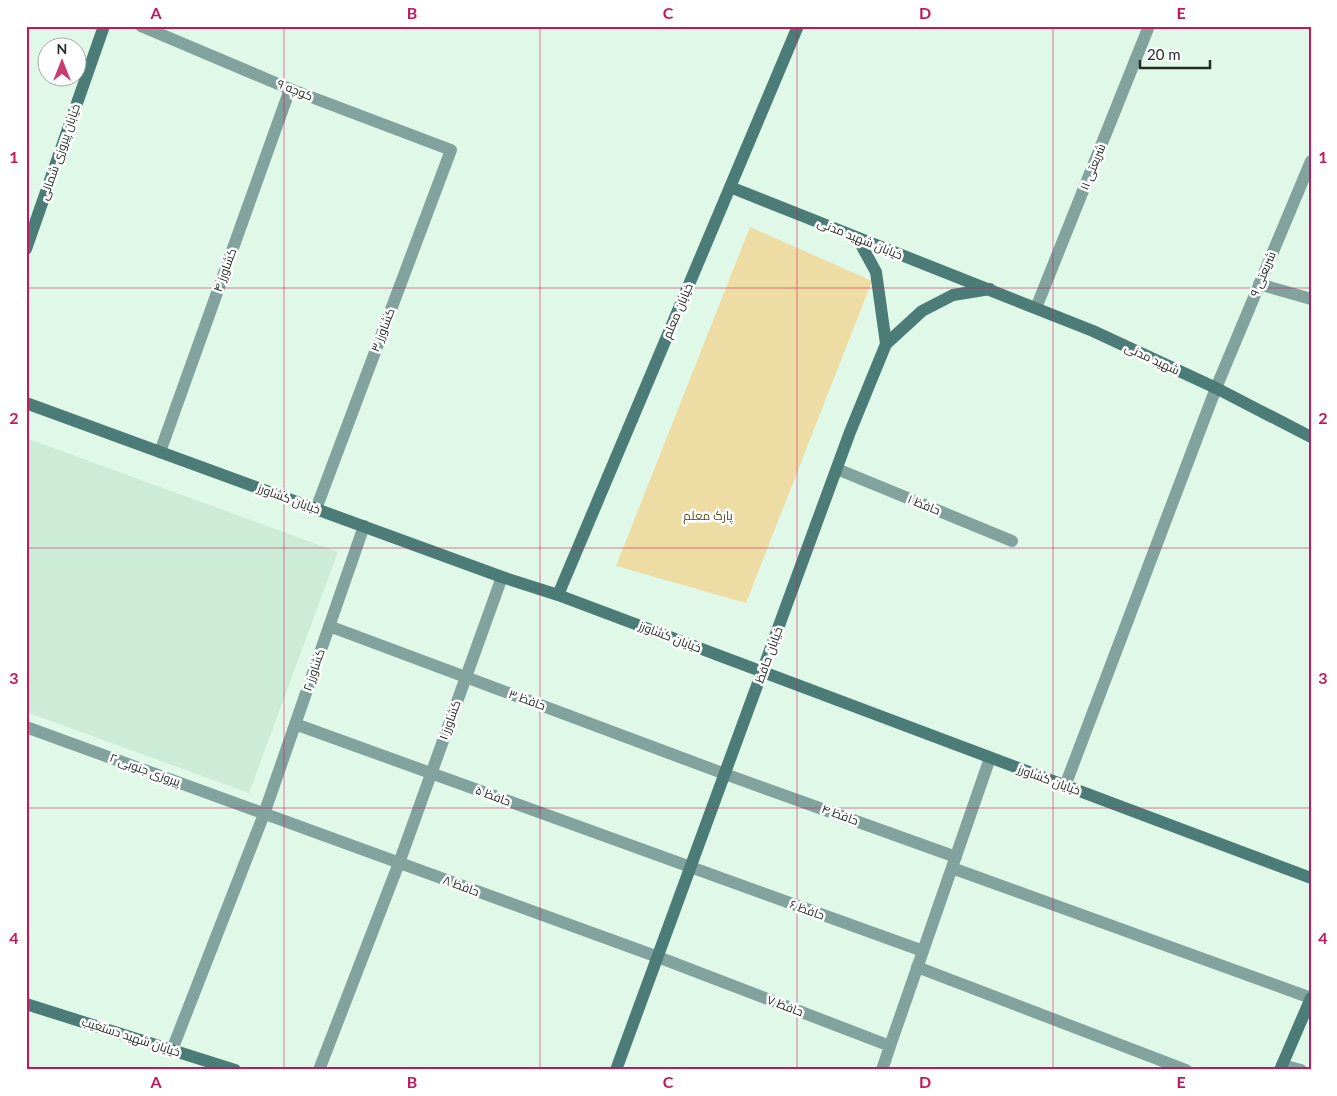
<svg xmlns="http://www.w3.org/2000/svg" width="1337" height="1096" font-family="Lato,Cairo,sans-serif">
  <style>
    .built { fill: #cdecd7 }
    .green { fill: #eddca3 }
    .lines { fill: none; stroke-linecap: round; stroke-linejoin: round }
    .street { stroke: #82a29e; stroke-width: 12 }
    .secondary { stroke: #4b7c77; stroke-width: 12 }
    .grid { fill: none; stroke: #c2185b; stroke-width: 1; stroke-opacity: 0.55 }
    .labels { text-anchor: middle; stroke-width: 5; stroke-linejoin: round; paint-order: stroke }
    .street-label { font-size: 12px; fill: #232c26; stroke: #fff }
    .park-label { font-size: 12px; fill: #534719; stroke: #fff }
    .neatline { fill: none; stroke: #c2185b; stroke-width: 2 }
    .grid-label { font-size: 16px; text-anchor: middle; font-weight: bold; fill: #c2185b }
  </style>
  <rect width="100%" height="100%" fill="#e0f8e7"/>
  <path class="built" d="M26,438L338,552L249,793L26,712Z"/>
  <path class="green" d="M750,227L872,281L746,603L616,566Z"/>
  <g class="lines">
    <path class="street" d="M141,26L290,89L451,150L316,509
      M1259,284L1311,299
      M1036,308L1149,26
      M160,452L290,89
      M837,469L1012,541
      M329,626L725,774L956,857
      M295,724L923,951
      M26,727L658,957L890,1046L882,1070
      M1065,786L1216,388L1311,161
      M952,868L1311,998
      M917,967L1186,1070
      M890,1046L990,758
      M172,1050L264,814L364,526
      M1282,1065L1301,1070
      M319,1070L399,863L502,577"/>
    <path class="secondary" d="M730,187L1093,331L1216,388L1311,437
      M26,249L104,26
      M886,344L922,311L953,295L990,289
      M26,403L502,577L558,595L1311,878
      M558,595L798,26
      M26,1004L235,1070
      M616,1070L850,432L886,344L876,272L858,239
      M1280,1070L1311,998"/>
  </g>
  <path class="grid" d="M284,26V1070M540,26V1070M797,26V1070M1053,26V1070M26,288H1311M26,548H1311M26,808H1311"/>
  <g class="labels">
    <g class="street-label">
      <text transform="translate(295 90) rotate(22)" y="4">کوچه ۹</text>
      <text transform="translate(60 152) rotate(-71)" y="4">خیابان پیروزی شمالی</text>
      <text transform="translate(1093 167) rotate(-68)" y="4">شریعتی ۱۱</text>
      <text transform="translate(860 239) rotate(22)" y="4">خیابان شهید مدنی</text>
      <text transform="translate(225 270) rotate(-70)" y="4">کشاورز ۴</text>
      <text transform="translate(1263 274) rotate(-67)" y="4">شریعتی ۹</text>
      <text transform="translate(678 311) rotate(-67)" y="4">خیابان معلم</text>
      <text transform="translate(383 330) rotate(-69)" y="4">کشاورز ۳</text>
      <text transform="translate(1152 359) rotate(25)" y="4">شهید مدنی</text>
      <text transform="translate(289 499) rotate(20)" y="4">خیایان کشاورز</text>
      <text transform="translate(924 505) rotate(22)" y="4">حافظ ۱</text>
      <text transform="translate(670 637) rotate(21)" y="4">خیایان کشاورز</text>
      <text transform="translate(769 655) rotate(-70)" y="4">خیابان حافظ</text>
      <text transform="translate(314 670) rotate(-71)" y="4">کشاورز ۲</text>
      <text transform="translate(527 700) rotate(20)" y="4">حافظ ۳</text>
      <text transform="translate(450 720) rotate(-70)" y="4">کشاورز ۱</text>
      <text transform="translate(145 770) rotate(20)" y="4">پیروزی جنوبی ۲</text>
      <text transform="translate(1049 780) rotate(20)" y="4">خیایان کشاورز</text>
      <text transform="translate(493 796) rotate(20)" y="4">حافظ ۵</text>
      <text transform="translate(840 815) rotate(20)" y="4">حافظ ۴</text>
      <text transform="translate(461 886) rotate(20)" y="4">حافظ ۸</text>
      <text transform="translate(807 910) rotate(20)" y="4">حافظ ۶</text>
      <text transform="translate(785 1006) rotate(21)" y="4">حافظ ۷</text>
      <text transform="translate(131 1037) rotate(18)" y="4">خیایان شهید دستغیب</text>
    </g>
    <g class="park-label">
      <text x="708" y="520">پارک معلم</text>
    </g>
  </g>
  <rect width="1337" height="1096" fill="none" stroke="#ffffff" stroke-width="55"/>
  <g transform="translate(62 62)"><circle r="24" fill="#ffffff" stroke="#a7aba8"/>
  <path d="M0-4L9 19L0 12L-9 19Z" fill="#c73c71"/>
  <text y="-8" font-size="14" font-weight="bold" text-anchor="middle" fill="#232c26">N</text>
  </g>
  <path d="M1140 60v8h70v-8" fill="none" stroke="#232c26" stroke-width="2.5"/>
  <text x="1147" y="60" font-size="15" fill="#232c26" stroke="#ffffff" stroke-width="4" paint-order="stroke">20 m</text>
  <rect x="28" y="28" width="1282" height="1040" class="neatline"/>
  <g class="grid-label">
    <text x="156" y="19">A</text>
    <text x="412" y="19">B</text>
    <text x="668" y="19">C</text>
    <text x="925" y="19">D</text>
    <text x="1181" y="19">E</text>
    <text x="14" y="163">1</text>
    <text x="1323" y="163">1</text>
    <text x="14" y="424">2</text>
    <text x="1323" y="424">2</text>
    <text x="14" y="684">3</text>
    <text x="1323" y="684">3</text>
    <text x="14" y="944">4</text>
    <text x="1323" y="944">4</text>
    <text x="156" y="1088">A</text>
    <text x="412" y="1088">B</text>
    <text x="668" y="1088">C</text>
    <text x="925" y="1088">D</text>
    <text x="1181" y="1088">E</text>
  </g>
</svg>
